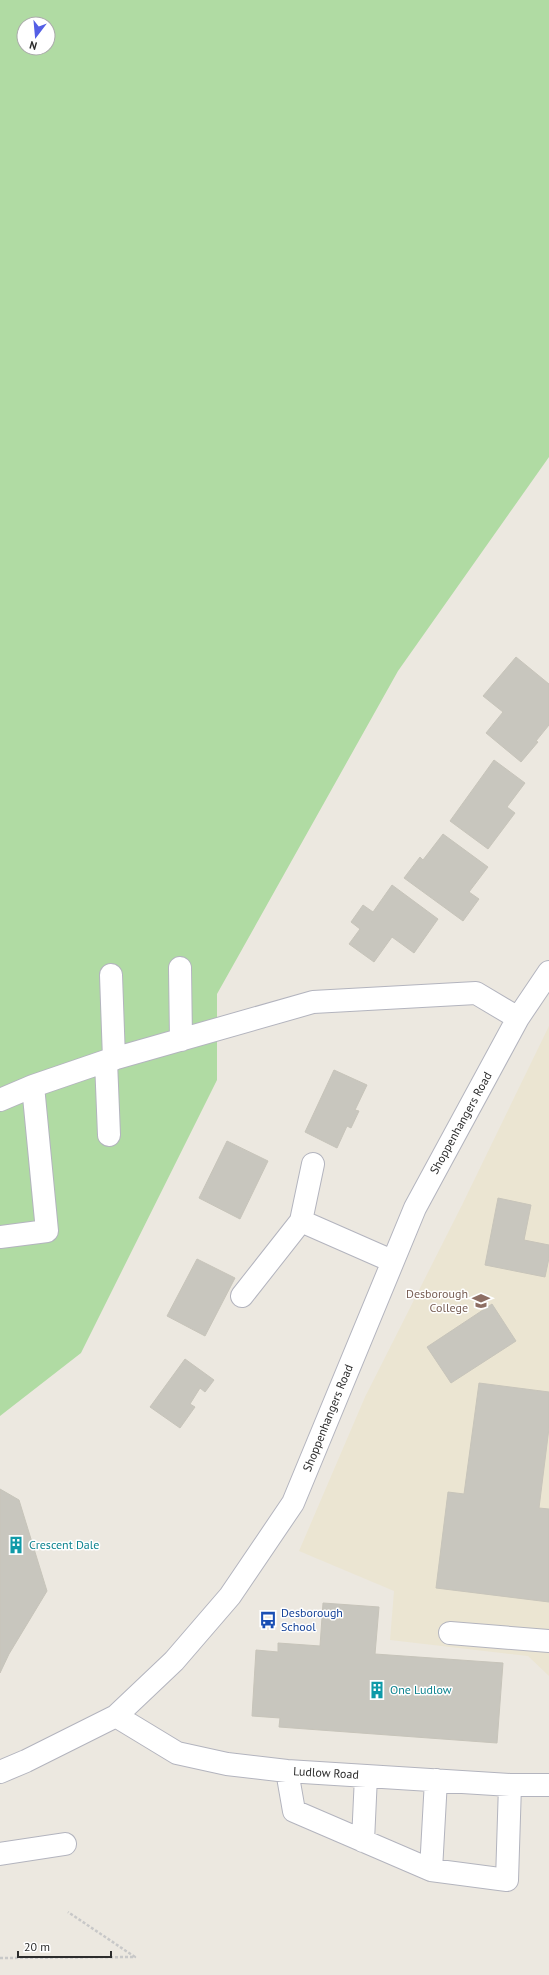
<svg xmlns="http://www.w3.org/2000/svg" width="549" height="1975" font-family="'PT Sans',sans-serif">
  <style>
    .education { fill: #ebe5d2 }
    .green { fill: #b0dba3; fill-rule: evenodd }
    .building { fill: #c8c6be; stroke: #c7c4ba }
    .lines { fill: none; stroke-linecap: round; stroke-linejoin: round }
    .minor-casing { stroke: #b3b4be; stroke-width: 24 }
    .path { stroke: #c8c8c8; stroke-width: 2.5; stroke-dasharray: 3 2; stroke-linecap: butt }
    .minor { stroke: #fff; stroke-width: 22 }
    .labels { text-anchor: middle; stroke-width: 3; stroke-linejoin: round; paint-order: stroke }
    .street-label { font-size: 12px; fill: #2c2c2c; stroke: #fff }
    .education-label { font-size: 12px; fill: #785e54; stroke: #fff; text-anchor: end }
    .culture-label { font-size: 12px; fill: #0d838f; stroke: #fff; text-anchor: start }
    .transit-label { font-size: 12px; fill: #164399; stroke: #fff; text-anchor: start }
  </style>
  <rect width="100%" height="100%" fill="#ece8e0"/>
  <path class="education" d="M549,1026V1676L528,1656L390,1640L394,1591L299,1551L365,1397L462,1205Z"/>
  <path class="green" d="M0,0H549V457L398,671L217,994V1080L81,1353L0,1416ZM24,24H48V48H24Z"/>
  <path class="building" d="M516,657L549,684V725L536,741L538,742L521,762L486,733L503,712L483,696Z
    M494,760L525,783L507,807L515,813L488,849L450,821Z
    M443,834L488,867L469,892L479,899L463,921L404,878L420,857L423,860Z
    M392,885L438,919L414,953L392,937L374,962L349,944L360,929L351,922L363,905L373,912Z
    M334,1070L367,1085L355,1110L359,1111L351,1128L347,1126L337,1148L305,1132Z
    M227,1141L268,1161L240,1219L199,1198Z
    M498,1198L531,1205L524,1240L549,1245V1258L545,1277L485,1265Z
    M197,1259L235,1278L205,1336L167,1316Z
    M492,1304L516,1341L451,1383L427,1347Z
    M185,1359L214,1380L205,1392L200,1388L190,1404L195,1407L180,1428L150,1407Z
    M479,1383L549,1392V1428L539,1508L549,1509V1602L436,1588L448,1492L464,1494Z
    M0,1489L19,1500L47,1591L9,1654L0,1673Z
    M323,1603L379,1607L375,1654L503,1663L497,1743L279,1727L280,1718L252,1716L256,1650L278,1652V1643L320,1646Z"/>
  <g class="lines">
    <g class="minor-casing">
      <path id="minor" d="M180,968L181,1040
        M111,975L114,1059
        M106,1061L109,1135
        M0,1100L33,1086L106,1061L313,1002L476,993L518,1018
        M301,1221L392,1261
        M0,1237L47,1231L33,1086
        M242,1296L301,1221L313,1164
        M450,1633L549,1641
        M116,1716L177,1753L227,1764L287,1771L510,1785H549
        M287,1771L294,1811L431,1870L507,1880L510,1785
        M0,1772L26,1761L116,1716L174,1661L230,1596L293,1503L415,1208L518,1018L549,972
        M363,1841L366,1776
        M0,1854L65,1844
        M431,1870L436,1780"/>
    </g>
    <path class="path" d="M0,1958L135,1957L68,1912"/>
    <use href="#minor" class="minor"/>
  </g>
  <defs>
    <g id="school-bare" transform="scale(1.38)"><path d="M0-5L7-2L0 1L-7-2ZM-4 1L0 2.5L4 1V4Q0 6-4 4Z" fill="#8d6e63" stroke="#fff" stroke-width="2.5" paint-order="stroke"/></g>
    <g id="building-bare" transform="scale(1.38)"><path d="M-4-6H4V6H1V3H-1V6H-4ZM-2.5-4.3h1.7v1.8h-1.7ZM.8-4.3h1.7v1.8H.8ZM-2.5-1h1.7V.8h-1.7ZM.8-1h1.7V.8H.8Z" fill="#0f9aa8" stroke="#fff" stroke-width="2.5" paint-order="stroke"/></g>
    <g id="bus-bare" transform="scale(1.38)"><path d="M-5-6H5V4H4V6H2V4H-2V6H-4V4H-5ZM-3.5-4V0h7V-4ZM-3.5 1.2v1.5H-2V1.2ZM2 1.2v1.5H3.5V1.2Z" fill="#1a4fb4" stroke="#fff" stroke-width="2.5" paint-order="stroke"/></g>
  </defs>
  <g fill-rule="evenodd">
    <use href="#school-bare" x="481" y="1301"/>
    <use href="#building-bare" x="16" y="1545"/>
    <use href="#bus-bare" x="268" y="1620"/>
    <use href="#building-bare" x="377" y="1690"/>
  </g>
  <g class="labels">
    <g class="street-label">
      <text transform="translate(461 1123) rotate(-61)" y="4">Shoppenhangers Road</text>
      <text transform="translate(328 1418) rotate(-68)" y="4">Shoppenhangers Road</text>
      <text transform="translate(326 1773) rotate(3)" y="4">Ludlow Road</text>
    </g>
    <g class="education-label">
      <text x="468" y="1298">Desborough<tspan x="468" dy="14">College</tspan></text>
    </g>
    <g class="culture-label">
      <text x="29" y="1549">Crescent Dale</text>
      <text x="390" y="1694">One Ludlow</text>
    </g>
    <g class="transit-label">
      <text x="281" y="1617">Desborough<tspan x="281" dy="14">School</tspan></text>
    </g>
  </g>
  <g transform="translate(36 36) rotate(196)"><circle r="19" fill="#ffffff" stroke="#ababab"/>
  <path d="M0-3L7 15L0 10L-7 15Z" fill="#545fe5"/>
  <text y="-6" font-size="11" font-weight="bold" text-anchor="middle" fill="#2c2c2c">N</text>
  </g>
  <path d="M18 1951v6h93v-6" fill="none" stroke="#2c2c2c" stroke-width="2"/>
  <text x="24" y="1951" font-size="12" fill="#2c2c2c" stroke="#ffffff" stroke-width="3" paint-order="stroke">20 m</text>
</svg>
